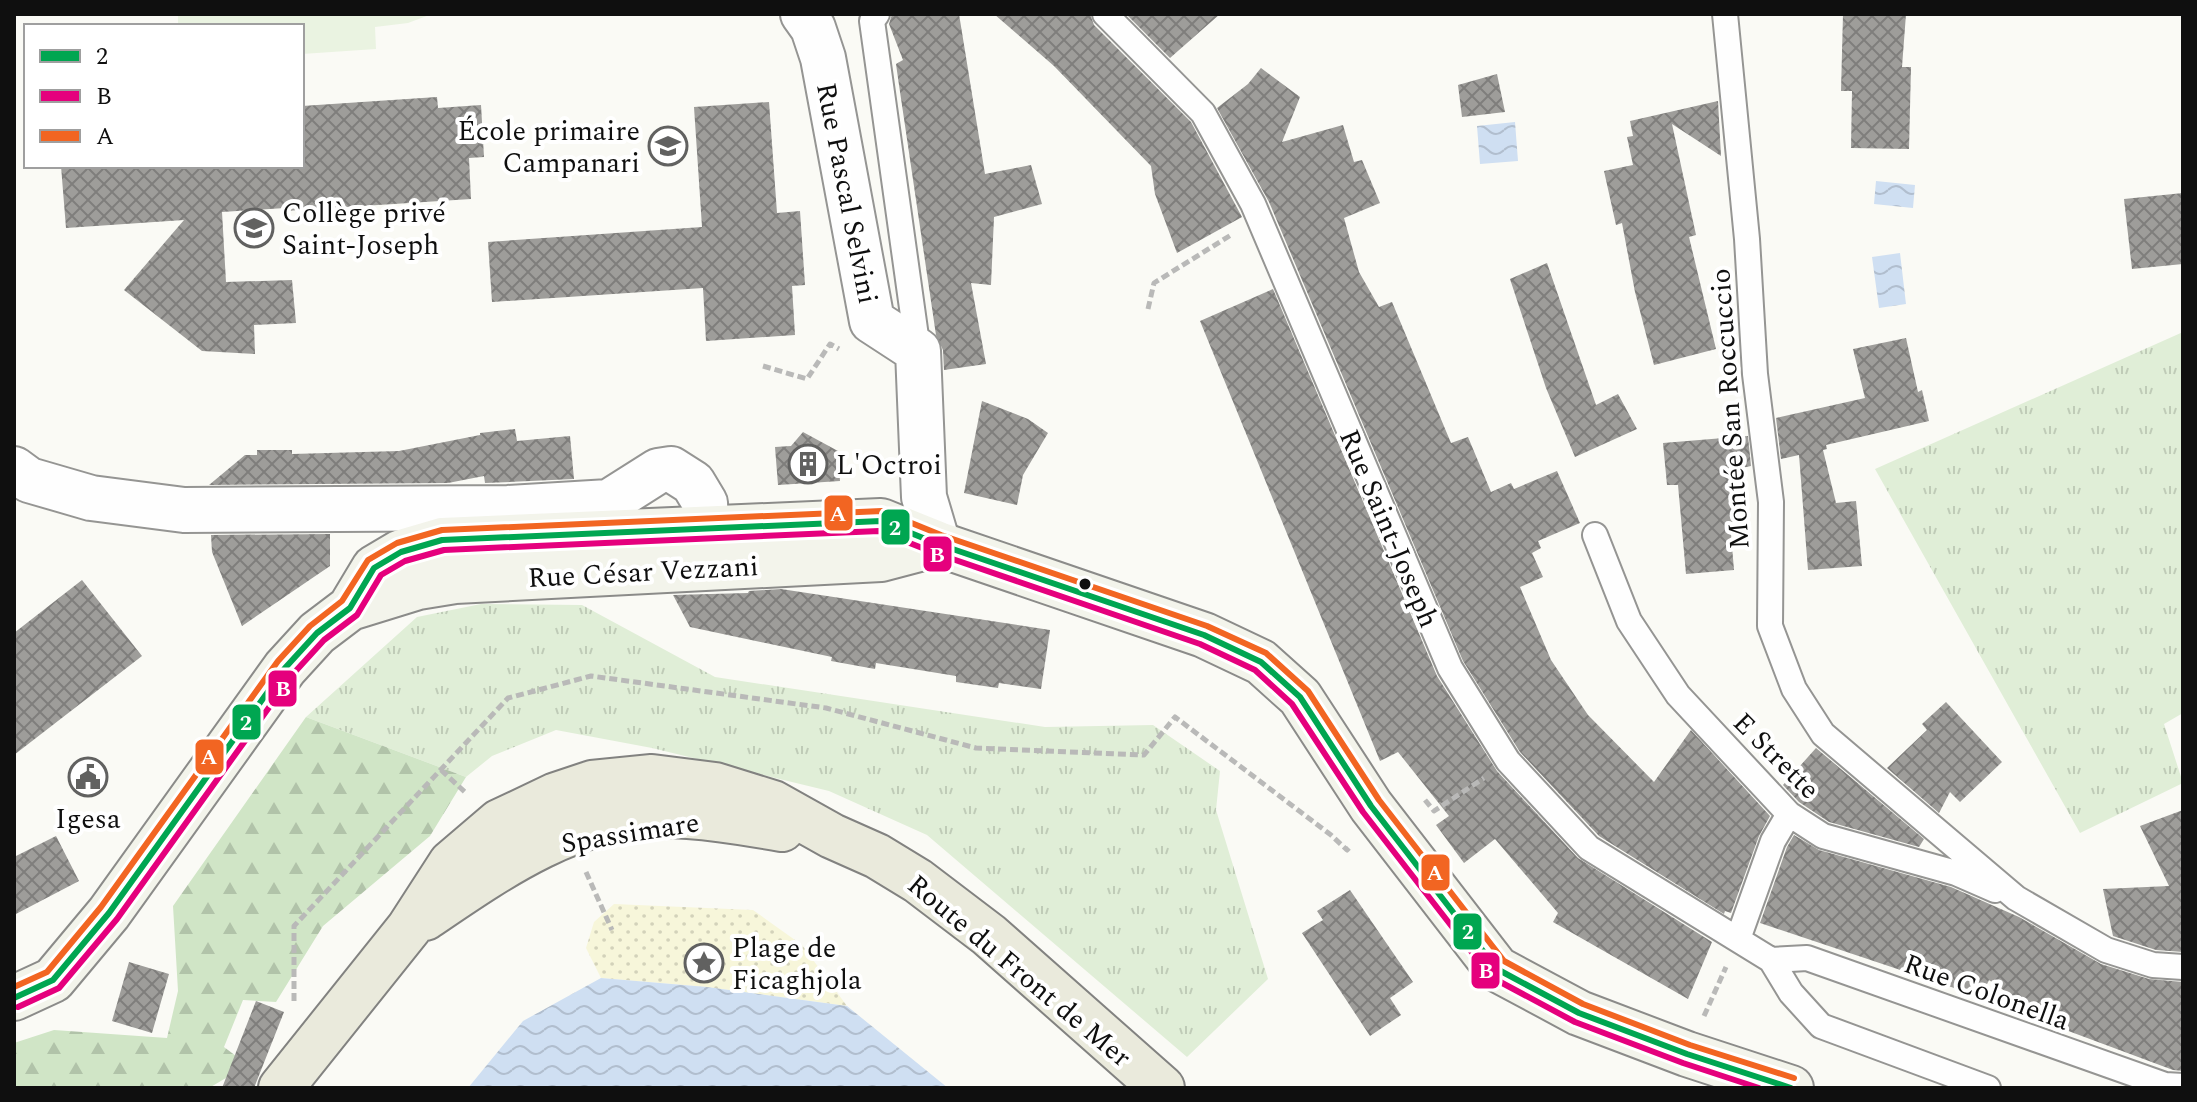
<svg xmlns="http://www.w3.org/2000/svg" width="2197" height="1102" font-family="Spectral,serif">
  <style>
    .grass { fill: url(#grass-tufts) }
    .forest { fill: url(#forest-firs) }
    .sand { fill: url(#sand-dots) }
    .pitch { fill: #eaf3e1 }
    .water { fill: url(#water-waves) }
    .building { fill: url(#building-cross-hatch) }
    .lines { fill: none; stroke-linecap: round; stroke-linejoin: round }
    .service-casing { stroke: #959593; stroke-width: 28 }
    .minor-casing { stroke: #959593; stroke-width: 48 }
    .secondary-casing { stroke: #8b8b89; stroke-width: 48 }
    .primary-casing { stroke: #828280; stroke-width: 48 }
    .path { stroke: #b9b9b8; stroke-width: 5; stroke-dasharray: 8 4; stroke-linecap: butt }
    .service { stroke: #fefefe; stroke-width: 24 }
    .minor { stroke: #fefefe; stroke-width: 44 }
    .secondary { stroke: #f3f4eb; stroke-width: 44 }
    .primary { stroke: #eaeadc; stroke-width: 44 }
    .bus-1-casing { stroke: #fff; stroke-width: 12 }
    .bus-2-casing { stroke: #fff; stroke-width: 12 }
    .bus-3-casing { stroke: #fff; stroke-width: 12 }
    .bus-1 { stroke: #00a651; stroke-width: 6 }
    .bus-2 { stroke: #e5007d; stroke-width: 6 }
    .bus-3 { stroke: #f26522; stroke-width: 6 }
    .bus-dot { fill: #0f0f0f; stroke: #fff; stroke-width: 3 }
    .labels { text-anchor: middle; stroke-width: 8; stroke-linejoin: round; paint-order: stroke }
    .poi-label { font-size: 28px; fill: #0f0f0f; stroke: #fff; text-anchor: start }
    .street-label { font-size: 28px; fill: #0f0f0f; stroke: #fff }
    .line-badge { stroke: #fff; stroke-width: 3 }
    .badge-label { font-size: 22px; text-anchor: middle; font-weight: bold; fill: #fff }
  </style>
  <defs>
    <pattern id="grass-tufts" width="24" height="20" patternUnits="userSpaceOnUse" patternTransform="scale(2)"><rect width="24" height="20" fill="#e0eed7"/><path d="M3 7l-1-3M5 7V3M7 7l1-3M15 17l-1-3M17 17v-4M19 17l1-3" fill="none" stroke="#bfcbb7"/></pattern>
    <pattern id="forest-firs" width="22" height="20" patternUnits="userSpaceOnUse" patternTransform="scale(2)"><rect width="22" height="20" fill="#d0e5c6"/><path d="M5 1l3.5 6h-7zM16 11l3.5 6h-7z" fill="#b1c3a9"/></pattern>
    <pattern id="sand-dots" width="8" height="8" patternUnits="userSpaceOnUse" patternTransform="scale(2)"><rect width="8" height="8" fill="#f7f6da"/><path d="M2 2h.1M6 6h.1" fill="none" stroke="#d3d2ba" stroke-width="1.8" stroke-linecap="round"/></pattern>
    <pattern id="water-waves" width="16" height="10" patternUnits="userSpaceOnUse" patternTransform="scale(2)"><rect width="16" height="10" fill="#cfdff2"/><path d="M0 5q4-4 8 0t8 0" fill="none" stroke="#b1bece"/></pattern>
    <pattern id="building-cross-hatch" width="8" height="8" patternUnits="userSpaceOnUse" patternTransform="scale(2)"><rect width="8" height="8" fill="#9e9d9a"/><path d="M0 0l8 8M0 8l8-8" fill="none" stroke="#7f7e7c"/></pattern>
  </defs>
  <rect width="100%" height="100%" fill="#fafaf5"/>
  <path class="grass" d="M2183,332V713L2164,724L2183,783L2080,833L1875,469Z
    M481,604L582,605L715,677L1045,727L1153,725L1220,771L1216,810L1268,979L1187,1057L927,835L829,791L652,748L556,730L492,756L466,777L306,717L417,617Z"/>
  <path class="forest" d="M306,717L466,777L430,836L323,926L276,1002L243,1000L224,1047L248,1065L209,1088H14V1043L54,1030L167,1038L178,991L173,906Z"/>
  <path class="sand" d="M614,904L753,910L802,945L847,1006L707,987L601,978L586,948L594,922Z"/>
  <path class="pitch" d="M178,14H432L408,23L375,27L376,49L302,54V26H178Z"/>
  <path class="water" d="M1515,122L1518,161L1480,164L1477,126Z
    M1876,181L1915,185L1913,208L1874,204Z
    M1900,253L1906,304L1879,308L1872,257Z
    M601,978L707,987L847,1006L948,1088H468L523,1021Z"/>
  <path class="building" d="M892,14H959L985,174L1031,165L1042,204L994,217L991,285L971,283L986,364L944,370L943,350L936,335L899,85L896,64L903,60L889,24Z
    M994,14H1090L1094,25L1191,122L1242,217L1177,253L1155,194L1151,166L1054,66Z
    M1126,14H1220L1170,58Z
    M1843,14H1906L1902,67H1911L1909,149L1851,148L1852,91H1841Z
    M1261,68L1300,97L1282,142L1343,125L1354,162L1362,160L1380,203L1344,218L1359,272L1379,307L1392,302L1451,443L1468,437L1491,492L1511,483L1514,489L1557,471L1580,523L1538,541L1541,548L1532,553L1543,577L1520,587L1551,660L1588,715L1654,782L1691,730L1770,816L1759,836L1731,913L1725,911L1724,914L1599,836L1520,752L1463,661L1269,202L1217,108L1248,84Z
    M1497,74L1505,112L1462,117L1458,85Z
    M437,97L438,108L481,105L484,157L469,158L471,199L285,211V208L222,212L226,282L292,280L296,323L254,325L255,354L202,351L124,290L184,220L66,228L61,166H302V106Z
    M1718,101L1721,156L1672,124L1696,235L1689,237L1716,349L1654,365L1635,292L1622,223L1616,225L1604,171L1633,165L1627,137L1633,136L1630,121Z
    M769,102L777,213L800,211L805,285L792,286L795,335L706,341L703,288L492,302L488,242L702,227L694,107Z
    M2183,193V264L2132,269L2124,199Z
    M1547,263L1596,405L1618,394L1637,429L1575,457L1546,388L1510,279Z
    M1273,289L1437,676L1497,771L1578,858L1712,942L1688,999L1553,922L1558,913L1495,839L1464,863L1436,825L1449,816L1398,752L1380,761L1200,321Z
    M1906,338L1918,392L1922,390L1929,421L1826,445L1827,449L1823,450L1836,503L1856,501L1862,566L1808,570L1799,455L1781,459L1776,418L1865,398L1853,349Z
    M982,401L1028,419L1048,433L1023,475L1017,505L964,493Z
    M515,429L517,441L570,436L574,479L485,483L484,476L448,483L209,485L245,455H257V450H292V454L399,451L480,435V433Z
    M803,432L838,451L840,481L778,485L775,447L791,446Z
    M1748,436L1751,466L1732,470L1736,522H1730L1734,570L1686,574L1678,485H1667L1663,443Z
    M330,534V566L242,626L212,552L211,535Z
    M82,580L142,656L14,755V633Z
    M781,589L1050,630L1041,689L999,683L998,688L956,682V676L876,663L875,669L831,661L832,657L690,627L673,595L748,593L749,591Z
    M1946,702L2002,762L1960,802L1950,792L1939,813L1887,768L1927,730L1922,724Z
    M1816,748L1924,839L1919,847L1829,822L1799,802L1783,785Z
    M2183,810V952L2156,950L2113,936L2103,889L2169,886L2140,826Z
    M1794,835L1819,850L1951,887L2019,917L2101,964L2149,979L2183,982V1071L2173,1070L2055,1026L1989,980L1981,997L1760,923L1787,847Z
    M56,836L79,881L14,915V857Z
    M1350,890L1413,982L1390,998L1401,1015L1370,1036L1302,933L1323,920L1317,911Z
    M129,962L169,974L152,1033L112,1021Z
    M256,1001L284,1012L254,1088H222Z"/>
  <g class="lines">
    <g class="service-casing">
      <path id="service" d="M877,14L872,21L918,351
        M1105,14L1203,113L1253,204L1450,668L1508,761L1589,848L1771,960L1791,993L1821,1026L1988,1088
        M1725,14L1747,239L1755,374L1771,502L1770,626L1794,689L1823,734L2016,898L2106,950L2153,965L2183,967
        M1595,535L1629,621L1678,695L1789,814L1823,836L1956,873L1995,890
        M1738,939L1773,841L1789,814
        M1771,960L1807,958L2165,1085L2183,1086"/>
    </g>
    <g class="minor-casing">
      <path id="minor" d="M803,14L813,28L823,58L872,321L918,351L924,497L938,544
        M14,469L29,480L91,498L184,510L508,508L609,502L658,471L671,469L693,483L705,503L709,564"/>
    </g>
    <g class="secondary-casing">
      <path id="secondary" d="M350,608L418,587L455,581L881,559L938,544
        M14,998L53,980L109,913L285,668L317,633L350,608L374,568L401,552L442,540L881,521L938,544L1204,635L1261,662L1300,697L1371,806L1497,969L1579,1013L1687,1054L1791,1088"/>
    </g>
    <g class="primary-casing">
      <path id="primary" d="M425,918C493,872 572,815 659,815C700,815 741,822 782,829
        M281,1088L409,928L451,863L499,822L556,795L592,783L652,777L715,785L773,803L832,836L877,856L918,881L989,935L1162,1088"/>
    </g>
    <path class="path" d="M1148,309L1154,283L1231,235
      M763,366L807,379L830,344L839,349
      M441,770L467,794
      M1425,800L1434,811L1484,778
      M586,872L612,930
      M294,1001V926L508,698L591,676L826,708L976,748L1144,755L1175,717L1331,835L1347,850L1349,848
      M1704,1016L1726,967"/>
    <use href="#service" class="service"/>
    <use href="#minor" class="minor"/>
    <use href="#secondary" class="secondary"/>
    <use href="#primary" class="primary"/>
    <g class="bus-1-casing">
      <path id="bus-1" d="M14,998L53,980L109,913L285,668L317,633L350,608L374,568L401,552L442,540L881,521L938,544L1204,635L1261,662L1300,697L1371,806L1497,969L1579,1013L1687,1054L1791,1088"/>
    </g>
    <g class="bus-2-casing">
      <path id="bus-2" d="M18,1007L59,988L117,919L293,674L324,640L357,615L381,575L405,561L444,550L879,531L935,553L1200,644L1255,670L1292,704L1363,812L1491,977L1575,1022L1683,1063L1759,1088"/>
    </g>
    <g class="bus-3-casing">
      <path id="bus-3" d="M14,987L47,972L101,907L278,661L310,626L342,601L368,560L397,543L442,530L882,511L941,535L1207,626L1266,653L1308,691L1379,800L1504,961L1583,1004L1690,1045L1794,1078"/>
    </g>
    <use href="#bus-1" class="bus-1"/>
    <use href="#bus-2" class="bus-2"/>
    <use href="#bus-3" class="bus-3"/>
  </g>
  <defs>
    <g id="school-ring" transform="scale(2)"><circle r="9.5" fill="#fff" stroke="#616160" stroke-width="1.5"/><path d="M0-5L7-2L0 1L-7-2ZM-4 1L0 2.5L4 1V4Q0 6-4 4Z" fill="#616160"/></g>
    <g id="building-ring" transform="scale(2)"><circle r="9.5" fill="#fff" stroke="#616160" stroke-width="1.5"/><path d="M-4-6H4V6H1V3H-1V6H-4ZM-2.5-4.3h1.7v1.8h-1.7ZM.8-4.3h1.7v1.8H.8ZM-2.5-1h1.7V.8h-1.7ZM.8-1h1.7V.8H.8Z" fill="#616160"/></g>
    <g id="civic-ring" transform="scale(2)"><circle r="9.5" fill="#fff" stroke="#616160" stroke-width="1.5"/><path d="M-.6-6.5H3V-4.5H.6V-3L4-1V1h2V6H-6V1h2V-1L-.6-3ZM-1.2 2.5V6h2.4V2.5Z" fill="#616160"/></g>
    <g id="sight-ring" transform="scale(2)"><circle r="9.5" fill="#fff" stroke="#616160" stroke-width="1.5"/><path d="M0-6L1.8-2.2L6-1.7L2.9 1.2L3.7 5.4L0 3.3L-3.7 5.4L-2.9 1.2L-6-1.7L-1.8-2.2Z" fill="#616160"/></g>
  </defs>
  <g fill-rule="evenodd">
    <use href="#school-ring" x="668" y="146"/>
    <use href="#school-ring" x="254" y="228"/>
    <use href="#building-ring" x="808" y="464"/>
    <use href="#civic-ring" x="88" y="777"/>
    <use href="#sight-ring" x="704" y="963"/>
  </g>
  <circle class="bus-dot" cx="1085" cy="584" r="7"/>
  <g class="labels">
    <g class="poi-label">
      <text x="640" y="140" text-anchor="end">École primaire<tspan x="640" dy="32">Campanari</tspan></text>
      <text x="282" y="222">Collège privé<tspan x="282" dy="32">Saint-Joseph</tspan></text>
      <text x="836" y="474">L'Octroi</text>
      <text x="88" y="828" text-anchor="middle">Igesa</text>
      <text x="732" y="957">Plage de<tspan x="732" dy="32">Ficaghjola</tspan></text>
    </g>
    <g class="street-label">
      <text transform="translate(848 193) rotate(79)" y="10">Rue Pascal Selvini</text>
      <text transform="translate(1729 409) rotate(-94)" y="10">Montée San Roccuccio</text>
      <text transform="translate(1390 528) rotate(67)" y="10">Rue Saint-Joseph</text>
      <text transform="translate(643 571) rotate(-3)" y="10">Rue César Vezzani</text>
      <text transform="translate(1777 755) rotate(45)" y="10">E Strette</text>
      <text transform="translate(630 832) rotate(-9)" y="10">Spassimare</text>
      <text transform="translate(1020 970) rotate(40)" y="10">Route du Front de Mer</text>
      <text transform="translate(1987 991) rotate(20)" y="10">Rue Colonella</text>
    </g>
  </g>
  <g class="line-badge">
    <rect x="823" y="494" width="31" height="38" rx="8" fill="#f26522"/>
    <rect x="880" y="508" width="31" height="38" rx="8" fill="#00a651"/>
    <rect x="922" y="535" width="31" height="38" rx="8" fill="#e5007d"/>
    <rect x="267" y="669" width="31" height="39" rx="8" fill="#e5007d"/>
    <rect x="231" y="703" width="31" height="38" rx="8" fill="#00a651"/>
    <rect x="194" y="738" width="31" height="38" rx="8" fill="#f26522"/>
    <rect x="1420" y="853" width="31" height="39" rx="8" fill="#f26522"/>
    <rect x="1452" y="912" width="31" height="39" rx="8" fill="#00a651"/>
    <rect x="1470" y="951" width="31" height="39" rx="8" fill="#e5007d"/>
  </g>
  <g class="badge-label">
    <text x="838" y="521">A</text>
    <text x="895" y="535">2</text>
    <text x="937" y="562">B</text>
    <text x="283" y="696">B</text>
    <text x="246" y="730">2</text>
    <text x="209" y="764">A</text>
    <text x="1435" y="880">A</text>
    <text x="1468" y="939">2</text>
    <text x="1486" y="978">B</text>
  </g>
  <rect width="2197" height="1102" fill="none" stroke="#0f0f0f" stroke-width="32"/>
  <rect x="24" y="24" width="280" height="144" fill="#ffffff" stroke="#9f9f9f" stroke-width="2"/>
  <rect x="40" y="50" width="40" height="12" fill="#00a651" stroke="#9f9f9f" stroke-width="2"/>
  <text x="96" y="64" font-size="24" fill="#0f0f0f">2</text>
  <rect x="40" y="90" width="40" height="12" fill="#e5007d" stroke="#9f9f9f" stroke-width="2"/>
  <text x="96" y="104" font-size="24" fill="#0f0f0f">B</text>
  <rect x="40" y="130" width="40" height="12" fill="#f26522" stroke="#9f9f9f" stroke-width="2"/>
  <text x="96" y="144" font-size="24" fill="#0f0f0f">A</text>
</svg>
